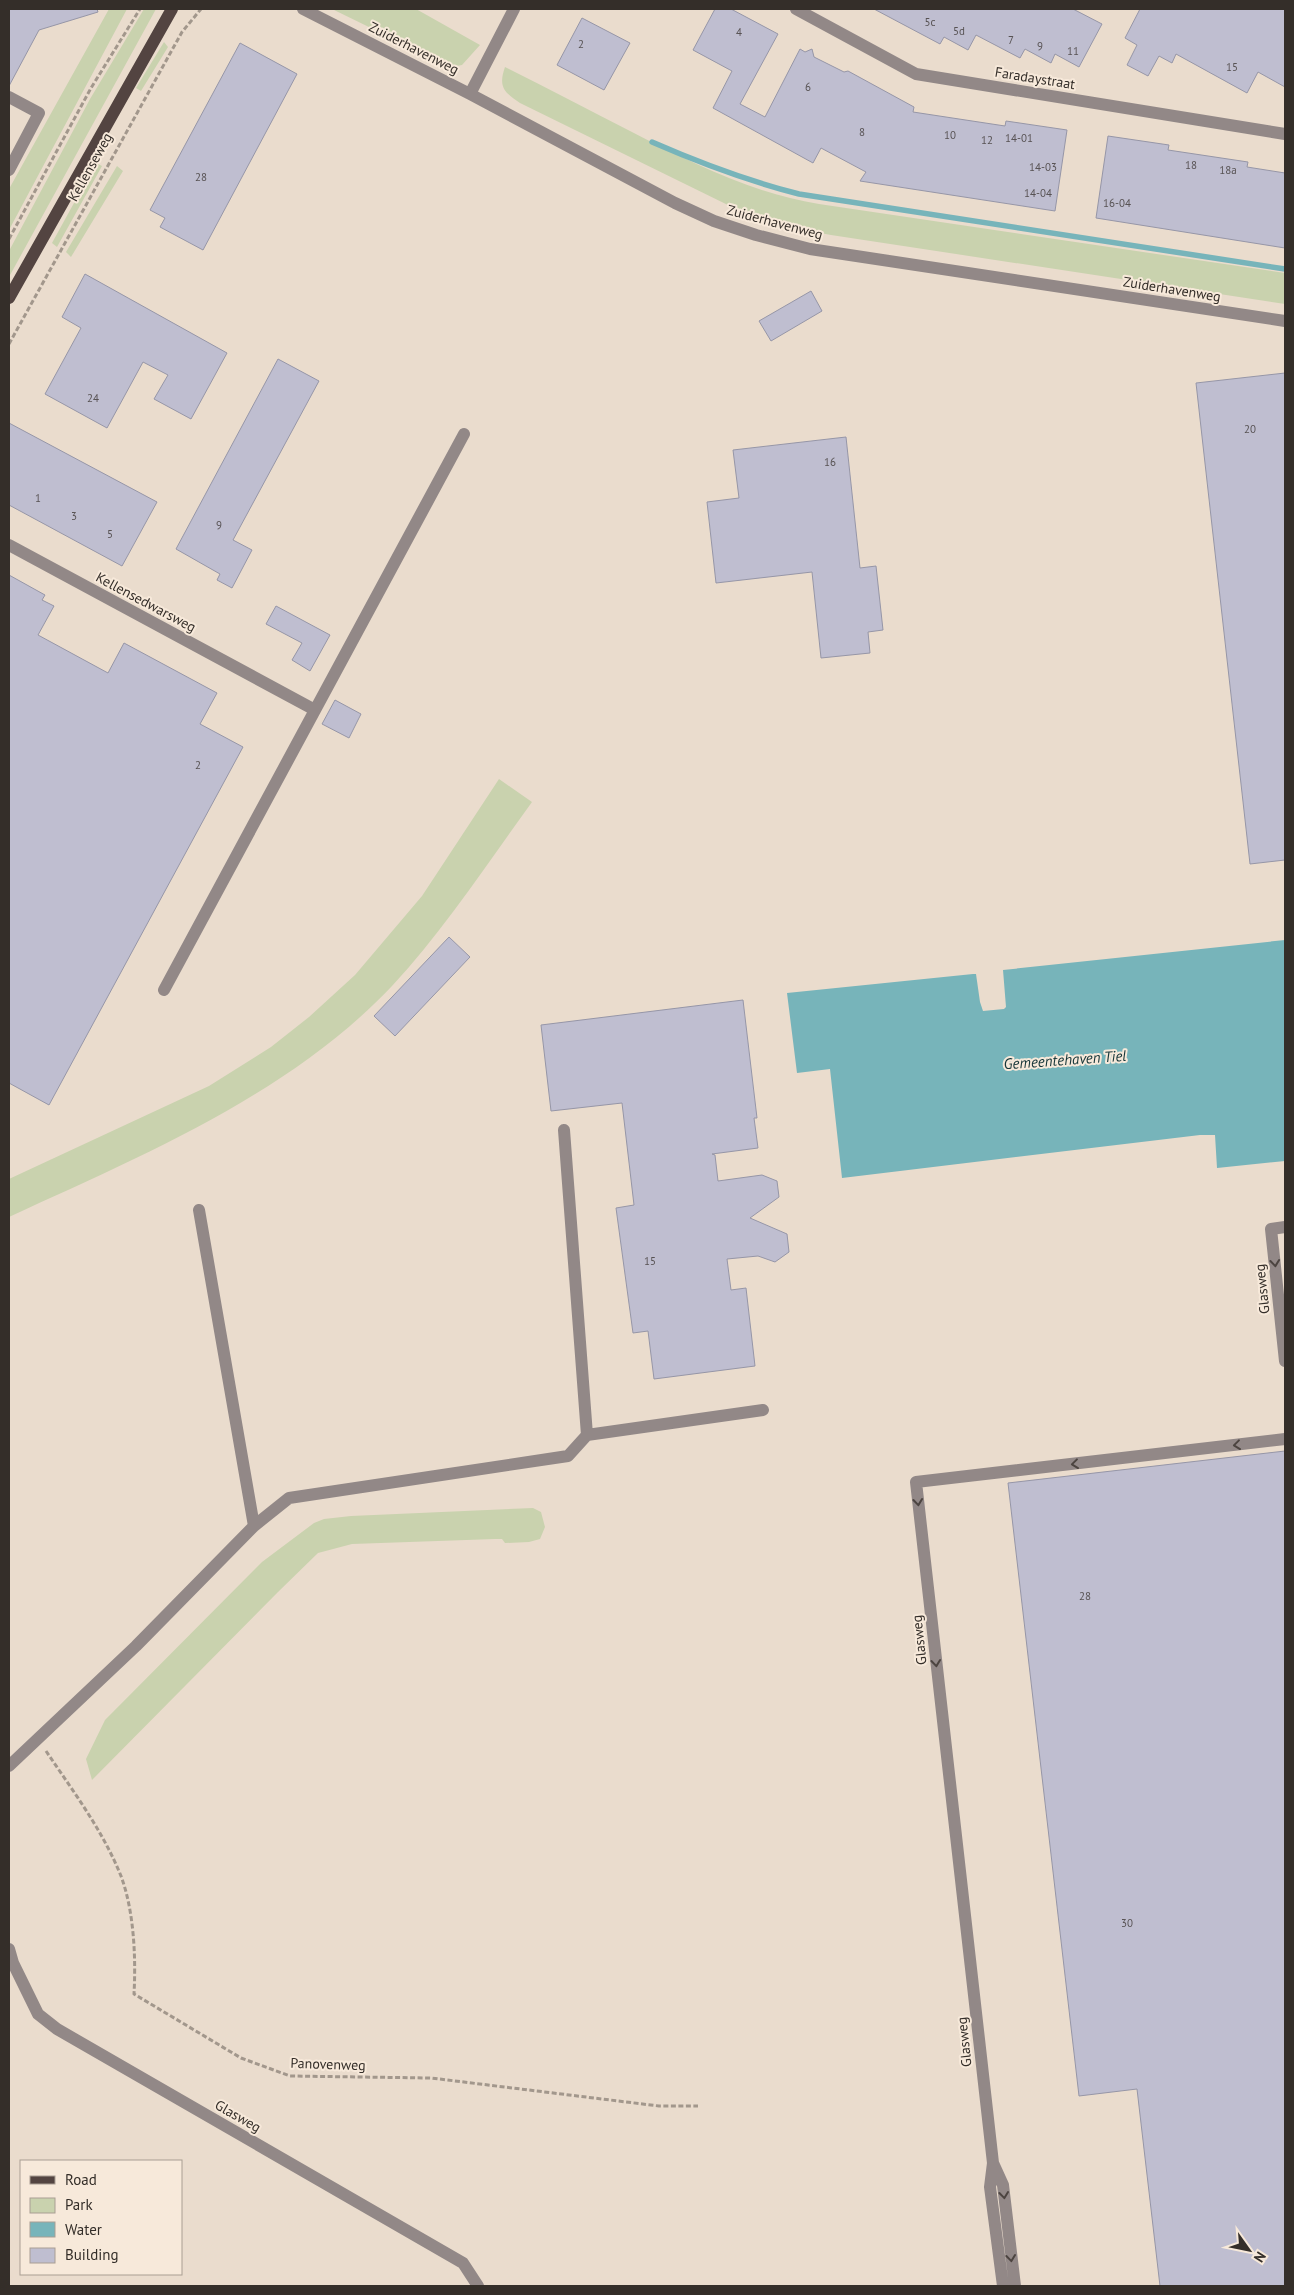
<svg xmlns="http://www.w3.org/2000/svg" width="1294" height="2295" font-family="'PT Sans',sans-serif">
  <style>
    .green { fill: #c9d2ae }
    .water { fill: #77b4ba }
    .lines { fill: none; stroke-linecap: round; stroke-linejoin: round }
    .stream { stroke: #77b4ba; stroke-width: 5.5 }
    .building { fill: #bfbed0; stroke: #9696a7 }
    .path { stroke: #a2978c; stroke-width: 3; stroke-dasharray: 5 2.5; stroke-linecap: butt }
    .minor { stroke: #928887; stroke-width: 12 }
    .major { stroke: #534441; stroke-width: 12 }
    .oneway { stroke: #4c4440 }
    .labels { text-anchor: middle; stroke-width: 4; stroke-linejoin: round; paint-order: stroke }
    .number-label { font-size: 11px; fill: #575253 }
    .street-label { font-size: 14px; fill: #342e29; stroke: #f7e9da }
    .water-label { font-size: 15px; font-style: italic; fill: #163639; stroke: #f7e9da }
  </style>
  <rect width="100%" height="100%" fill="#eadccd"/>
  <path class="green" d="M109,9H127L9,230V189Z
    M144,9H156L9,277V251L90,99Z
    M332,9H416L480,45L462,65L451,67Z
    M164,42L168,47L141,91L136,88Z
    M505,67C547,88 589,110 630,131C691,162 751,193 819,204L1285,273V304L831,235L788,227L736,209L520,103C504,92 498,87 505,67Z
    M96,163L102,166L57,247L52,243Z
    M117,166L123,171L71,257L66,252Z
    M499,779L532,802C487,864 444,930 392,986C290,1094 142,1156 9,1217V1179L209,1086L271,1047L309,1017L355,975L422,896Z
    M533,1508L541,1512L545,1527L540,1539L529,1542L505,1543L502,1539H495L352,1544L318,1553L278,1592L92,1780L86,1759L105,1720L262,1562L314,1523L324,1519L351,1516Z"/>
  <path class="water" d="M1285,940V1161L1217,1168L1215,1135H1200L842,1178L830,1069L797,1073L787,993L973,974H976L980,1002L983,1011L1004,1009L1006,1007L1003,970Z"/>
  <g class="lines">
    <path class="stream" d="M652,142C700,163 748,181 799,194L1285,269"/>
  </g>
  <path class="building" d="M9,9H97L98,12L39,30L9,86Z
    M715,9H731L778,34L740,104L765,117L800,49L805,52L812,49L814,57L844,72L848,71L914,107L913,112L1005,126L1006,121L1067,130L1055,211L860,181L866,172L821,148L813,163L713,108L732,71L693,50Z
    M874,9H1073L1102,24L1079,67L1055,54L1051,63L1025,49L1020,58L976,35L968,50L944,37L940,44Z
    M1140,9H1285V87L1258,72L1247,93L1176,54L1172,63L1159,56L1148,76L1127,65L1137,45L1125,38Z
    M582,18L630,43L604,90L557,65Z
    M240,43L297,74L203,250L160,227L165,218L150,210Z
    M1108,136L1169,145L1168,150L1248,162L1247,167L1285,173V248L1096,218Z
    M85,274L227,353L191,419L154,399L168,375L143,362L107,428L45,394L81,328L62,317Z
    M811,291L822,311L771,341L759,321Z
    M278,359L319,381L233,540L252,550L232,588L217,580L220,574L176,549Z
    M1285,373V860L1250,864L1196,383Z
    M9,423L157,502L122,566L9,505Z
    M846,437L860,568L876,566L883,630L868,632L870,653L821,658L812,572L716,583L707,502L739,498L733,450Z
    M9,575L45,595L42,600L54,606L38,635L108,673L124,643L217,693L200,724L243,747L49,1105L9,1083Z
    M276,606L330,635L310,671L292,660L302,643L266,624Z
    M335,700L361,714L349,738L322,724Z
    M449,937L470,957L395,1036L374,1016Z
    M743,1000L757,1118H754L758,1148L712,1154L715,1155L718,1181L762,1175L777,1181L779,1197L750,1218L787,1234L789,1252L775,1262L758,1256L727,1259L731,1290L746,1288L755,1366L654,1379L648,1331L633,1333L616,1208L634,1205L622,1103L551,1111L541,1025Z
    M1285,1451V2286H1160L1137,2089L1079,2096L1008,1483Z"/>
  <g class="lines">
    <path class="path" d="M9,239L91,88L140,9
      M9,344L182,32L201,9
      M46,1751C73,1791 103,1831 121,1876C134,1911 136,1957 134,1994L241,2058L290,2076L431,2078L659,2106H698"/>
    <path class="minor" d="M303,9L470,94L675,203L714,221L756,235L810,249L1285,321
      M796,9L916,74L1285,134
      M470,94L514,9
      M9,97L39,113L9,170
      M9,545L315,710
      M164,990L464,434
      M564,1130L587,1435
      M199,1210L254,1526
      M1285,1227L1271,1229L1285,1361
      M9,1766L136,1646L254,1526L289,1498L568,1456L587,1435L763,1410
      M9,1949L13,1963L38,2014L57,2029L463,2263L478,2286
      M993,2163L1003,2185L1015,2286
      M1003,2286L990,2187L993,2163L916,1482L1285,1439"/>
    <path class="major" d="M9,298L172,9"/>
  </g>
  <defs><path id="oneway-chevron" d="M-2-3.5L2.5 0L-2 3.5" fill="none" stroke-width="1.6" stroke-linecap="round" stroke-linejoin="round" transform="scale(1.25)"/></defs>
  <g class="oneway">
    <use href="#oneway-chevron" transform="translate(1275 1263) rotate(84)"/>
    <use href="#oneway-chevron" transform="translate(1237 1445) rotate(173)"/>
    <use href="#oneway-chevron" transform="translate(1075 1464) rotate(173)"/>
    <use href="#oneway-chevron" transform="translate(918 1502) rotate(84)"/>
    <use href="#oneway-chevron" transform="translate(936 1663) rotate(84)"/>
    <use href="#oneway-chevron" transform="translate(1004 2195) rotate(83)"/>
    <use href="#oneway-chevron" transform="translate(1011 2258) rotate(83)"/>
  </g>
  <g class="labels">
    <g class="number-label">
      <text x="930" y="26">5c</text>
      <text x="959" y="35">5d</text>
      <text x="739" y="36">4</text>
      <text x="1011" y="44">7</text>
      <text x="581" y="48">2</text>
      <text x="1040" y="50">9</text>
      <text x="1073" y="55">11</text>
      <text x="1232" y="71">15</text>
      <text x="808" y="91">6</text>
      <text x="862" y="136">8</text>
      <text x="950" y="139">10</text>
      <text x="1019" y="142">14-01</text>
      <text x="987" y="144">12</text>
      <text x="1191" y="169">18</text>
      <text x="1043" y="171">14-03</text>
      <text x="1228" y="174">18a</text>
      <text x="201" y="181">28</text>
      <text x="1038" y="197">14-04</text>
      <text x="1117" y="207">16-04</text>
      <text x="93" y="402">24</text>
      <text x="1250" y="433">20</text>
      <text x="830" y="466">16</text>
      <text x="38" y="502">1</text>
      <text x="74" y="520">3</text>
      <text x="219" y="529">9</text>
      <text x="110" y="538">5</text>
      <text x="198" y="769">2</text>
      <text x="650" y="1265">15</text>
      <text x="1085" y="1600">28</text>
      <text x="1127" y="1927">30</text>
    </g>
    <g class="street-label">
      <text transform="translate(414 48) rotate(27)" y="5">Zuiderhavenweg</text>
      <text transform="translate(1035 78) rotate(9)" y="5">Faradaystraat</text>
      <text transform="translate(90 167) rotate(-61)" y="5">Kellenseweg</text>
      <text transform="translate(775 222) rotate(15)" y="5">Zuiderhavenweg</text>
      <text transform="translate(1172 289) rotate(9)" y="5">Zuiderhavenweg</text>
      <text transform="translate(146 602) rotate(28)" y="5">Kellensedwarsweg</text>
      <text transform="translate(1262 1289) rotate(-96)" y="5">Glasweg</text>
      <text transform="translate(919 1640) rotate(-96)" y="5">Glasweg</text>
      <text transform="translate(964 2042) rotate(-96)" y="5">Glasweg</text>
      <text transform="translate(328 2064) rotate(2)" y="5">Panovenweg</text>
      <text transform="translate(238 2116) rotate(30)" y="5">Glasweg</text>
    </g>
    <g class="water-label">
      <text transform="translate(1065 1060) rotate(-4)" y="5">Gemeentehaven Tiel</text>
    </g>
  </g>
  <rect width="1294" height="2295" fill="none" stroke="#342e29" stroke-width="20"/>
  <rect x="20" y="2160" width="162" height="115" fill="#f7e9da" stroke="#a99e93"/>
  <rect x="30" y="2176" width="25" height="8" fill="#534441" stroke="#a99e93"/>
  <text x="65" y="2185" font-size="15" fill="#342e29">Road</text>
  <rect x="30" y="2198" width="25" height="15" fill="#c9d2ae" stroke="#a99e93"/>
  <text x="65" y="2210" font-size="15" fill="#342e29">Park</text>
  <rect x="30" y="2222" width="25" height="15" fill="#77b4ba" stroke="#a99e93"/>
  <text x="65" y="2235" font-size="15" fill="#342e29">Water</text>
  <rect x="30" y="2248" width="25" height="15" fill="#bfbed0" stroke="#a99e93"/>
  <text x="65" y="2260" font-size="15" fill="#342e29">Building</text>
  <g transform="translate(1249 2250) rotate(123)" stroke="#f7e9da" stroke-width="4" paint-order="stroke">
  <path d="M0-4L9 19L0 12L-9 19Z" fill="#342e29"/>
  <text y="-8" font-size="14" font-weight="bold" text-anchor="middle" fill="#342e29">N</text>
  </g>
</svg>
